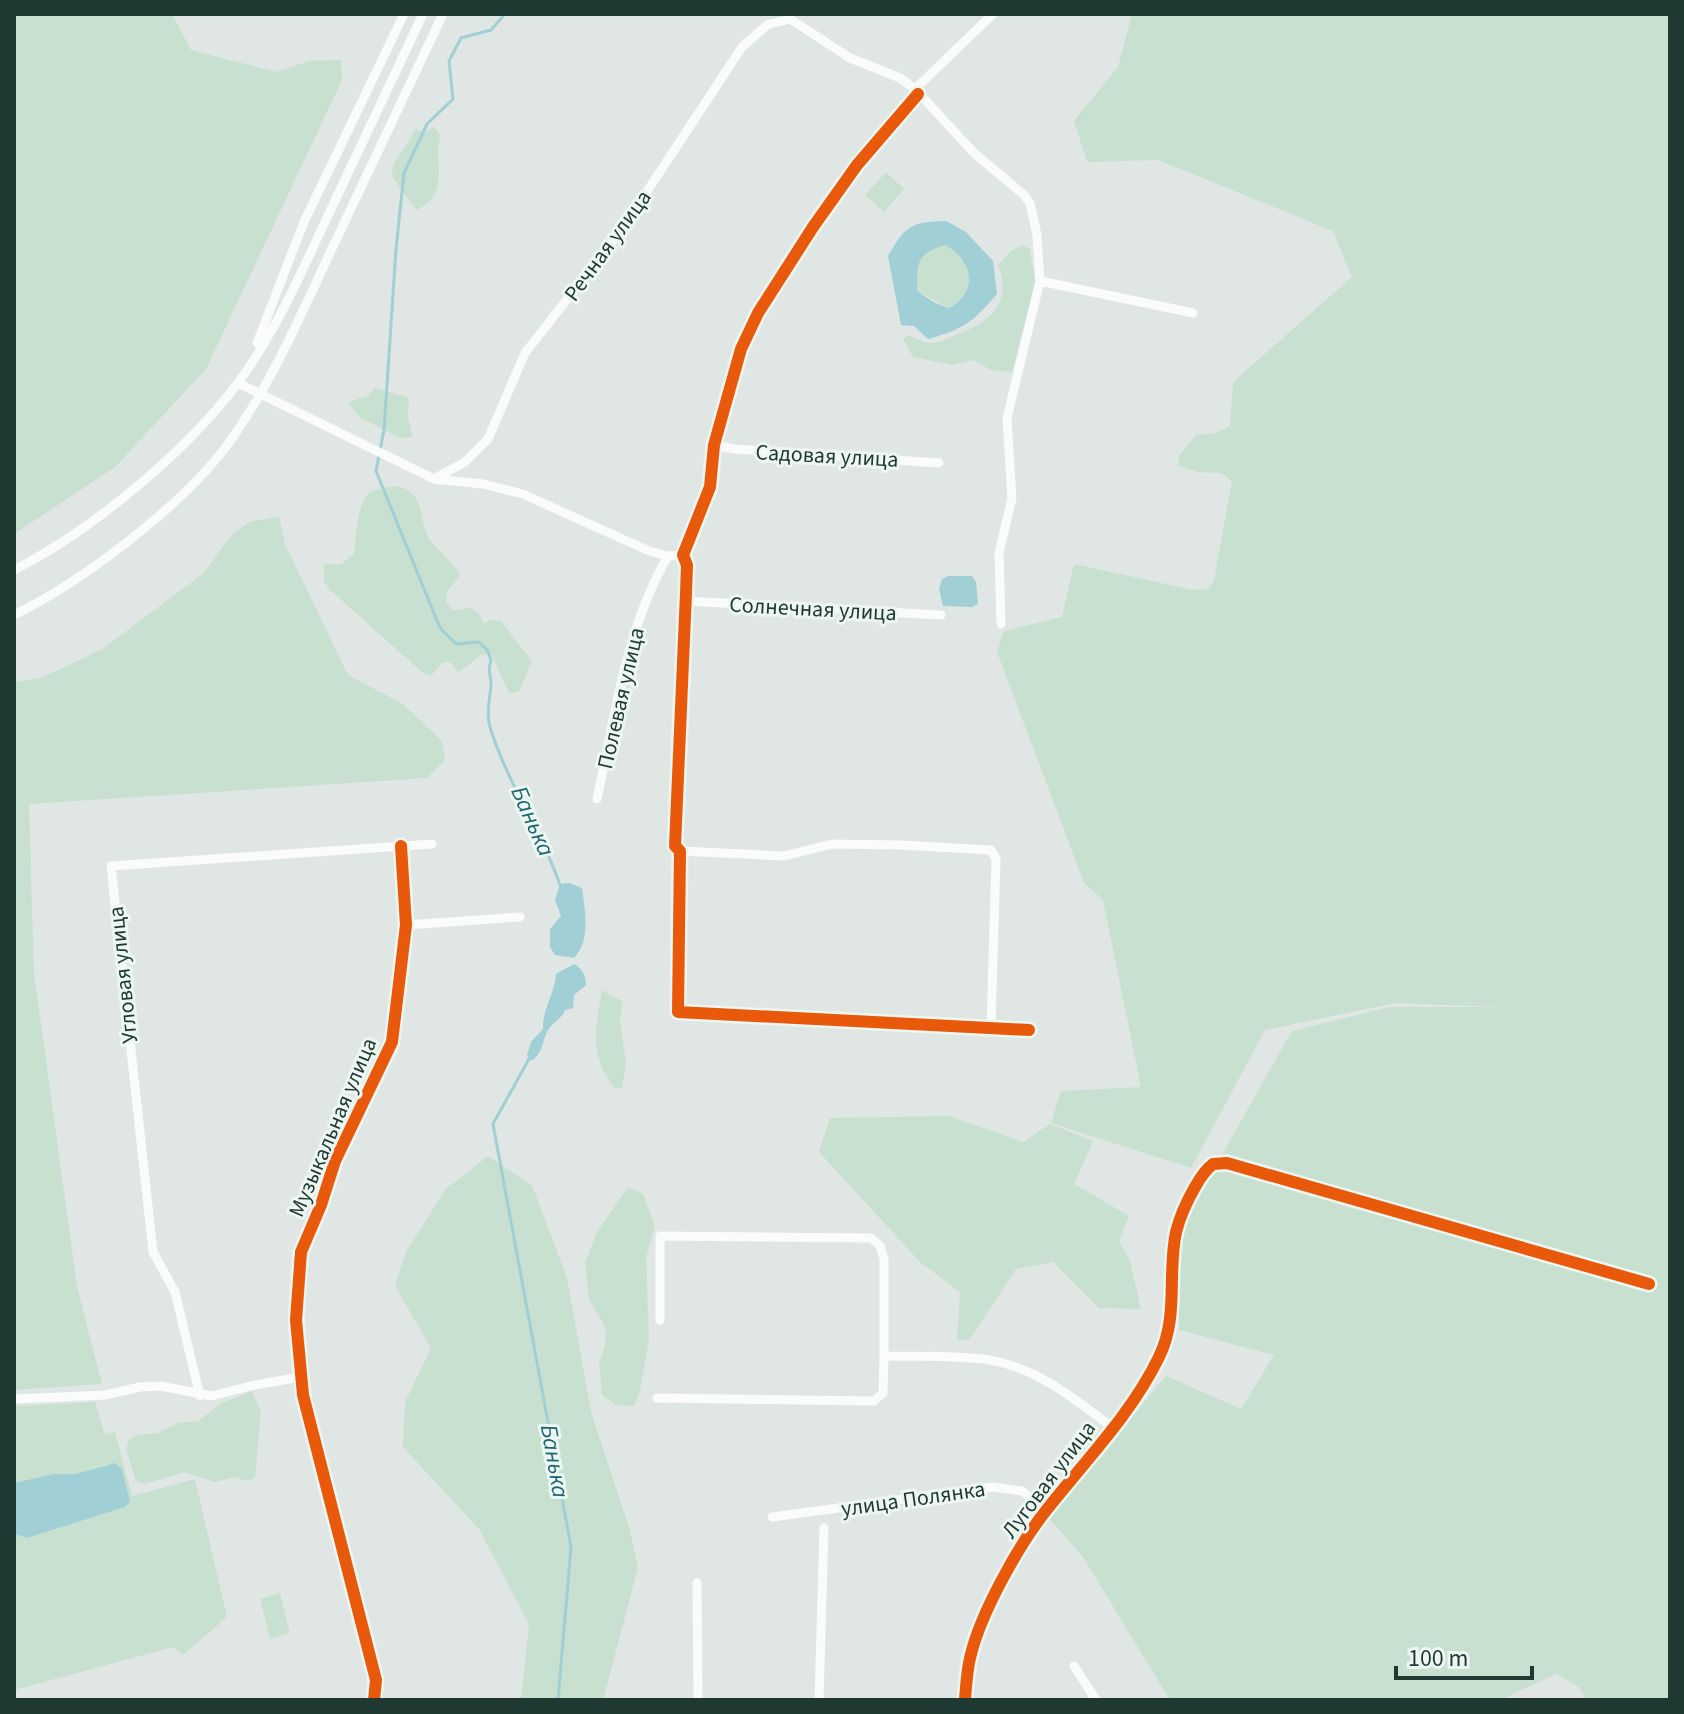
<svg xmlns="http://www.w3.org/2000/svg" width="1684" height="1714" font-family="'Source Sans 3',sans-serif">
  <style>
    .green { fill: #c8e0cf }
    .water { fill: #a0cfd5; fill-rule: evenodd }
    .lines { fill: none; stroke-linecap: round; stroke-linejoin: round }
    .stream { stroke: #a0cfd5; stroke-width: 3 }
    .minor { stroke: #fafbfb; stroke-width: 9 }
    .cycleway-casing { stroke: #edf6f1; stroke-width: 17 }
    .cycleway { stroke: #e8590c; stroke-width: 12 }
    .labels { text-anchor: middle; stroke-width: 6; stroke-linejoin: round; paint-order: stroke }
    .street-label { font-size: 22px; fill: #1f3831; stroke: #edf6f1 }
    .water-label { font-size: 24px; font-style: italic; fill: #1a6673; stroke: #edf6f1 }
  </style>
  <rect width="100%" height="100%" fill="#e0e6e3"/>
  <path class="green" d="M14,14H172L191,50L276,72L309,61L341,60L342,80L206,369L115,467L14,534Z
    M1132,14H1670V1700H1587L1579,1687L1556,1674L1500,1700H1170L1083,1557L1048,1517L1166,1376L1241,1409L1274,1355L1179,1330C1179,1276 1172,1207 1215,1167L1292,1031L1389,1007H1500L1395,1003L1265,1030L1191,1168L1051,1123L1061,1091L1141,1087L1103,900L1084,883L997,652L1004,631L1062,617L1074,564L1193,590L1208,589L1214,580L1232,481L1221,473L1198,472L1178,466L1179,456L1196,435L1216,433L1230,426L1233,382L1352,277L1333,231L1158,160L1087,162L1074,121L1118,67Z
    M434,127L441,136C431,162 453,193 416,210L392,176L393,165L416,129L425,132Z
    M886,172L904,189L884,212L865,195Z
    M945,245C973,260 979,291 949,308L917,291C918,263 915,254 945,245Z
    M1023,245L1030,249L1035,282L1012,372L991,370L973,360L952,365L913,357L903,339L908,335C915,338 924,343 932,343C939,343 948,338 956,335C990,322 1013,304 998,265L1011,251Z
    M375,388L409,398L408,417L413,437L400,438L359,417L348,402L368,396Z
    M399,486C426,496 418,515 427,535C435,550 453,560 460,576L447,591L446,602L452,610L472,608L480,615L483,624L492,620L501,621L532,661L519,691L509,693L491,654L481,655L458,673L450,661L442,663L431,676L423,673L329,589L324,581V564H341L354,554C356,539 357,498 372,491C380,488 391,487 399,486Z
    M279,516L285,544L348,675L403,704L442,741L445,760L427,778L29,804L34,973L77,1286L102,1384L14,1390V682L41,678L101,650L205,572L232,534L250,522Z
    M602,990L622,1001L620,1022L626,1063L622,1088H614C589,1053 595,1030 602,990Z
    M949,1116L1023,1142L1050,1124L1093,1141L1074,1184L1129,1216L1119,1241L1130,1261L1141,1309L1099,1308L1053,1262L1016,1269L970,1339L957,1341L960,1292L920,1262L819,1152L830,1118Z
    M488,1156L532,1185L567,1278L591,1412L630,1530L638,1568L603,1700H521L529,1624L479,1529L403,1447L405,1402L431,1348L395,1286L406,1252L445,1190Z
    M628,1187L643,1194L655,1226L646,1258L649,1339L640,1390L634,1406L616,1405L602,1395L599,1362L605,1346L606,1329L589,1298L585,1263L597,1232Z
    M252,1391L261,1412L255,1478L246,1481L236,1477L215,1482L184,1472L145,1484L136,1481L126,1450L129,1440L137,1435L158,1433L178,1423L198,1421L222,1403Z
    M95,1402L105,1435L115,1432L132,1496L195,1479L227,1617L183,1655L173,1647L14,1690V1534L27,1538L125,1507L130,1502L108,1464L75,1474H54L14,1483V1406Z
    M280,1593L290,1633L270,1639L260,1599Z"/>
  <path class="water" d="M946,221L966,232L993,261L997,294C973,322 964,329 928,339L914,326L901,325L888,256C906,225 911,222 946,221ZM945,245C973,260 979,292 949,308L935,303L917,291C918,263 915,254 945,245Z
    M972,576L976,582L978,604L972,607L943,606L939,589L942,579L948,576Z
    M569,883L582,888C585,911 591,940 574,958L555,955L550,947V929L561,916L555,900L560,884Z
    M574,964C582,968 586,976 586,985L574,995L573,1008L565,1010C561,1020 553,1022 548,1030C542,1041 543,1052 533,1060H529L527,1055L531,1042L543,1029C542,1009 555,994 556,974Z
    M115,1463L122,1469L130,1502L125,1507L27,1538L14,1534V1483L54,1474H75Z"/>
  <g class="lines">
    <path class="stream" d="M505,14L491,30L461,38L449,61L453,99L427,124L404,173L396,249L384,430L376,471L440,628L456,644L479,642L488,651L491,661C487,670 491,675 491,684C490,699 486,713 490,727C507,783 542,831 560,885
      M530,1057L493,1124L571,1547L558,1700"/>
    <path class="minor" d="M915,89L993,14
      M918,94L857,165L813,227L758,313L741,349L714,445L710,487L683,555L687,565L686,593L675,846L680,851L678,1012L1029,1030
      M1040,281L1193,313
      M257,343L304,222L404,14
      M238,383L434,479L483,484L523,494L649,551L668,556L683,555
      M714,445L735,449L939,463
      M434,479L465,462L488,439L525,353L623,228L742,47L767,25L790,19L850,58L900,78L915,89L974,153L1024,195L1030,203L1037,235L1040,281L1007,418L1012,498L999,553L1001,624
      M14,570C91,531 185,453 237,384C272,338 300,276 324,224C357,154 390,84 423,14
      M686,601L941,615
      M14,615C85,580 188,502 233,437C272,381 300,317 329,255C367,175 405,94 443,14
      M597,799C615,716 625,630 668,556
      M680,851L784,856L832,844L900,845L991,850L996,859L991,1027
      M406,925L520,917
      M660,1320V1236L871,1238L880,1246L884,1259V1356C918,1357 955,1355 989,1360C1036,1367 1076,1400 1113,1428
      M200,1396L175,1292L153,1252L111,866L432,844
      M657,1398L874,1401L883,1393L884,1356
      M14,1399L105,1395L140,1387L160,1386L212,1396L250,1386L300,1377
      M772,1517L993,1487L1022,1491L1046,1510
      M697,1583L698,1700
      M1074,1666L1096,1700
      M374,1700L376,1680L303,1395L296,1320L301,1252L321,1205L335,1161L392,1042L406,925L401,846
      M819,1700L824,1528
      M965,1700C966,1686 967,1671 970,1658C980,1614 1019,1544 1048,1508C1086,1460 1132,1413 1159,1357C1179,1317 1167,1274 1176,1232C1180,1216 1187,1201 1195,1187C1200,1178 1205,1170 1213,1164L1227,1163L1649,1284"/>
    <g class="cycleway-casing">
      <path id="cycleway" d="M918,94L857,165L813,227L758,313L741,349L714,445L710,487L683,555L687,565L686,593L675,846L680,851L678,1012L1029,1030
        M374,1700L376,1680L303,1395L296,1320L301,1252L321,1205L335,1161L392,1042L406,925L401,846
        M965,1700C966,1686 967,1671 970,1658C980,1614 1019,1544 1048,1508C1086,1460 1132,1413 1159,1357C1179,1317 1167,1274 1176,1232C1180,1216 1187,1201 1195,1187C1200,1178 1205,1170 1213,1164L1227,1163L1649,1284"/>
    </g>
    <use href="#cycleway" class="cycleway"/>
  </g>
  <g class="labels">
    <g class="street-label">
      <text transform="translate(607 245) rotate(-54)" y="8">Речная улица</text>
      <text transform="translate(827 455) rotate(3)" y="8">Садовая улица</text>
      <text transform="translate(813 608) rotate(3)" y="8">Солнечная улица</text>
      <text transform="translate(620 698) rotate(-77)" y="8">Полевая улица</text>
      <text transform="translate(122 975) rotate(-96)" y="8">Угловая улица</text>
      <text transform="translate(332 1127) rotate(-67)" y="8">Музыкальная улица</text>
      <text transform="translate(1048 1479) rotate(-53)" y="8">Луговая улица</text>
      <text transform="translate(913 1498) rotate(-8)" y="8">улица Полянка</text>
    </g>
    <g class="water-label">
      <text transform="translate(533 821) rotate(66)" y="8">Банька</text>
      <text transform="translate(555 1461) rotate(80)" y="8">Банька</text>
    </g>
  </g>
  <rect width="1684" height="1714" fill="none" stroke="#1f3831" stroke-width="32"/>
  <path d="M1396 1666v12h136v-12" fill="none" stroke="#1f3831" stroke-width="4"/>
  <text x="1408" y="1666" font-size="24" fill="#1f3831" stroke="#edf6f1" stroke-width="6" paint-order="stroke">100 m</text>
</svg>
